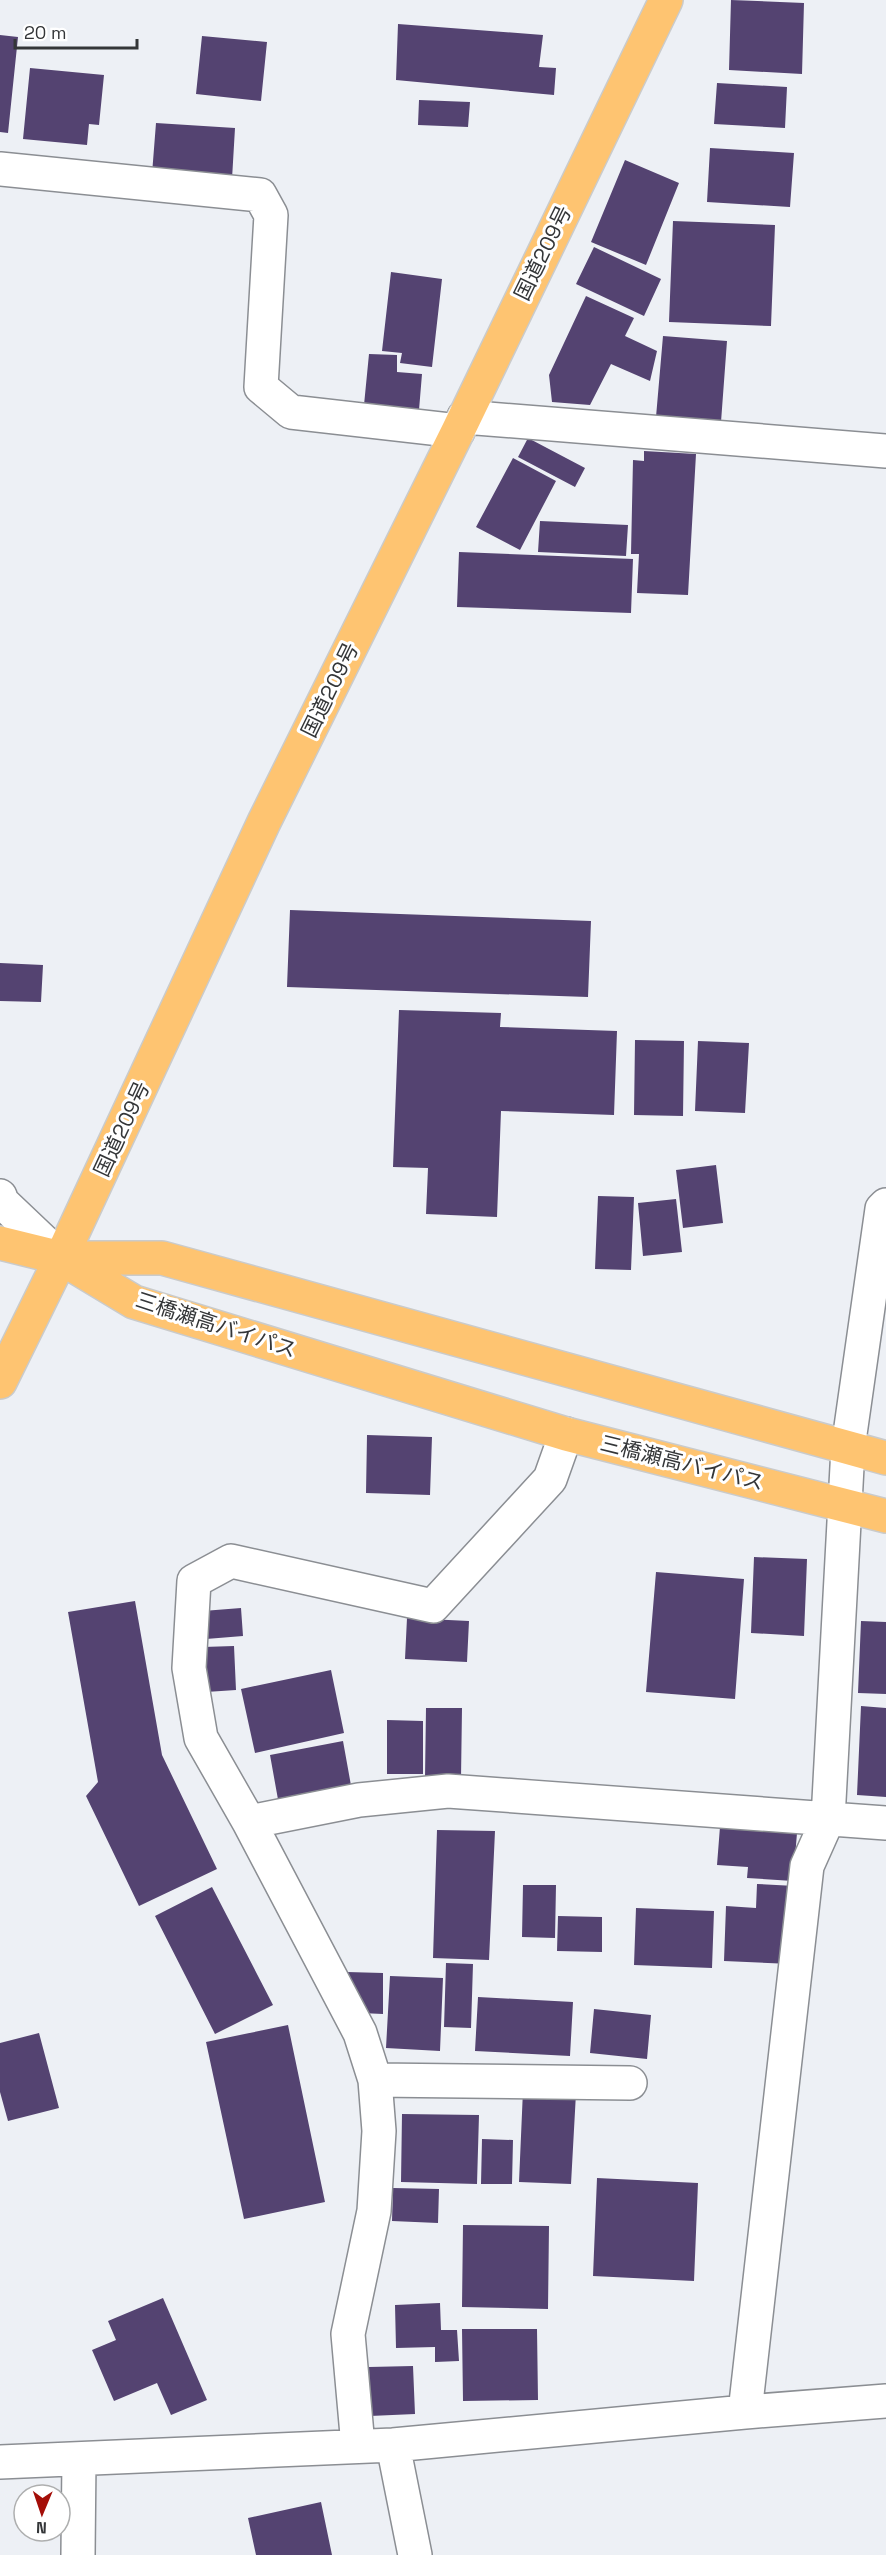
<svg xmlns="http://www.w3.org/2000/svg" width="886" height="2555" viewBox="0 0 886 2555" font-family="'Space Grotesk','Noto Sans JP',sans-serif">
<rect width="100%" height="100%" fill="#edf0f5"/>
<!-- building -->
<path fill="#544371" d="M731,0L804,3L802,74L729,70Z
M398,24L543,35L539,67L556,68L554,95L396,80Z
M0,35L18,37L8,133L0,132Z
M202,36L267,42L261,101L196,94Z
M30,68L104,75L99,125L89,124L87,145L23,139Z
M717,83L787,87L785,128L714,124Z
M419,100L470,102L468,127L418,125Z
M156,123L235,128L232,179L152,174Z
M710,148L794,153L790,207L707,202Z
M625,160L679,183L646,265L591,242Z
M673,221L775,225L771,326L669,322Z
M594,247L661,279L644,316L576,284Z
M391,272L442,279L432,367L400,363L402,353L382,351Z
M586,296L634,318L625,336L657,351L650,381L611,364L590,405L552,402L549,375Z
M663,336L727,341L721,422L656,417Z
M369,354L397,355V372L422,374L419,410L364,405Z
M528,438L585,468L575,487L518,457Z
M644,451L696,454L688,595L637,593L639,554H631L633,460L644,461Z
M513,458L556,481L520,550L476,527Z
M540,521L628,525L626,556L538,552Z
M459,552L633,559L631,613L457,607Z
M290,910L591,921L588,997L287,987Z
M0,963L43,965L41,1002L0,1001Z
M399,1010L501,1013L500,1027L617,1031L614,1115L501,1111L497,1217L426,1214L428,1168L393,1167Z
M635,1040L684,1041L683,1116L634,1115Z
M698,1041L749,1043L745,1113L695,1111Z
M716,1165L723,1223L683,1228L676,1170Z
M598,1196L634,1197L631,1270L595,1269Z
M676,1199L682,1252L643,1256L638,1203Z
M367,1435L432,1437L430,1495L366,1493Z
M754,1557L807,1559L804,1636L751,1633Z
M656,1572L744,1579L735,1699L646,1692Z
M135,1601L162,1755L217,1869L139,1906L86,1796L98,1782L68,1612Z
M241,1608L243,1636L206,1639L203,1611Z
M407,1618L469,1621L467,1662L405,1659Z
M861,1621L886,1622V1694L858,1693Z
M234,1646L236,1690L206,1692L203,1647Z
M331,1670L344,1733L255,1753L241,1689Z
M861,1706L886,1708V1797L857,1795Z
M426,1708H462L461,1778H425Z
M387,1720L423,1721V1774H387Z
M343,1741L352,1791L279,1805L270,1755Z
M721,1814L749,1816L748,1830L797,1833L793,1881L747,1878L748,1867L717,1865Z
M437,1830L495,1831L489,1960L433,1958Z
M757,1884L795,1886L791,1964L724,1961L726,1906L756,1908Z
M523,1885H556L555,1938L522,1937Z
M212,1887L273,2005L215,2034L155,1916Z
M636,1908L714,1911L712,1968L634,1965Z
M558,1916L602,1917V1952L557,1951Z
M446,1963L473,1964L471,2028L444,2027Z
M347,1972L383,1973V2014L361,2013Z
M390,1976L443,1978L440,2051L386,2048Z
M478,1997L573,2002L570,2056L475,2051Z
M594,2009L651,2015L647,2059L590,2053Z
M288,2025L325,2202L244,2219L206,2042Z
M39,2033L59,2108L8,2121L0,2092V2043Z
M523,2090L576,2093L571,2184L519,2182Z
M402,2114L479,2115L477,2184L401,2182Z
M482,2139L513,2140L512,2184H481Z
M597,2178L698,2183L694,2281L593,2276Z
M393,2188L439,2189L438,2223L392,2221Z
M463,2225L549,2226L548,2309L462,2307Z
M163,2298L207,2400L171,2415L157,2383L114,2401L92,2350L116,2340L108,2321Z
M440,2303L441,2330H457L459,2361L435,2362V2347L396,2348L395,2305Z
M462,2329H537L538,2400L463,2401Z
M413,2366L415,2414L370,2416L369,2367Z
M321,2502L332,2555H256L248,2518Z"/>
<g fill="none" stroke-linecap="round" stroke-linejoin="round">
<!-- minor casing -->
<g stroke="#8b8e93" stroke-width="36">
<path id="minor" d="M0,169L260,195L271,215L261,387L291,412L458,431
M464,417L886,451
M0,1196L2,1202L61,1258
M249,1822L359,1800L448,1791L886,1823
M375,2080L630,2083
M745,2412L807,1866L828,1819L848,1448L882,1209L886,1205
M393,2445L415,2555
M358,2446L348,2334L374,2211L379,2131L375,2080L360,2033L249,1822L201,1738L189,1668L194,1581L231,1561L433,1606L550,1479L566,1434
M0,2462L393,2445L745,2412L886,2401
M78,2555L79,2459"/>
</g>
<!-- highway casing -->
<g stroke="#cacbcb" stroke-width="36">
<path id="highway" d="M0,1243L61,1258H162L886,1458
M61,1258L134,1302L566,1434L886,1516
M0,1382L61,1258L264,822L458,431L666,0"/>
</g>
<!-- minor -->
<use href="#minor" stroke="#fff" stroke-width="33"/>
<!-- highway -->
<use href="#highway" stroke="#fec471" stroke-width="33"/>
</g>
<g text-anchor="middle" stroke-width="6" stroke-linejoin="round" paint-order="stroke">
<!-- street labels -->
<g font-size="21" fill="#343638" stroke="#fff">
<text transform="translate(543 253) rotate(-64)" y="7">国道209号</text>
<text transform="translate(330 690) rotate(-64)" y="7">国道209号</text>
<text transform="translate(122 1129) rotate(-65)" y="7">国道209号</text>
<text transform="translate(216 1325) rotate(18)" y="7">三橋瀬高バイパス</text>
<text transform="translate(682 1463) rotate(14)" y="7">三橋瀬高バイパス</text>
</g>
</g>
<!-- north arrow -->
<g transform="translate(42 2513) rotate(182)"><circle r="28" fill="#ffffff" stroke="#aeafaf" stroke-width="1.5"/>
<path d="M0-4.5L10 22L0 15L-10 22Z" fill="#a40e08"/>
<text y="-9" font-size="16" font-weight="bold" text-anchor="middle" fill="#343638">N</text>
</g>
<!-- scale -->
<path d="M15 39v9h122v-9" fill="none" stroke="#343638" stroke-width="3"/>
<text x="24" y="39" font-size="18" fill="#343638" stroke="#ffffff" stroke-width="4.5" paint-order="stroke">20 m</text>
</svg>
